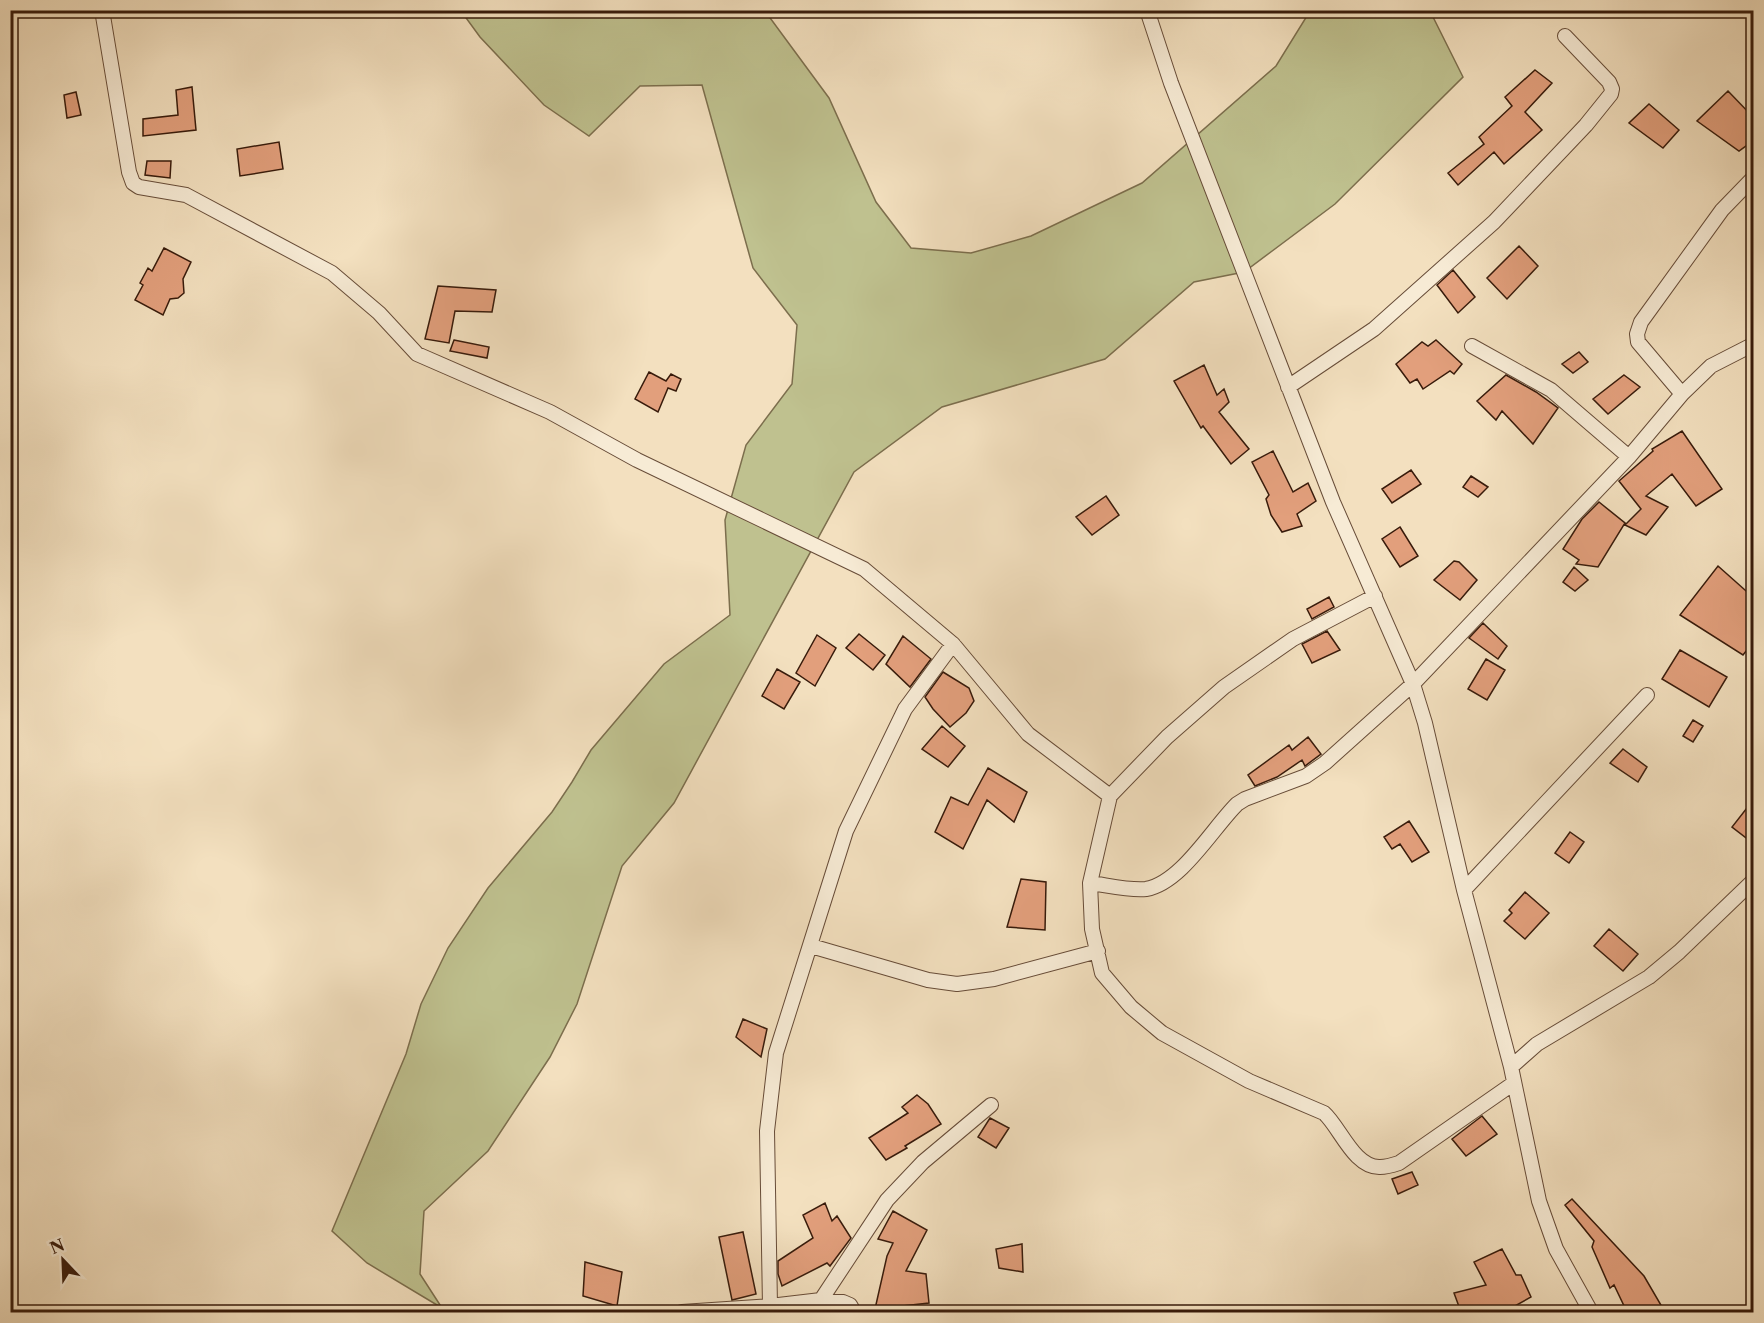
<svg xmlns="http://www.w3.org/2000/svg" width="1764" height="1323" viewBox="0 0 1764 1323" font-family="'Libre Caslon Text',serif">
<rect width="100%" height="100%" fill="#f3e0bf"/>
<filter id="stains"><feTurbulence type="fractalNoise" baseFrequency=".00333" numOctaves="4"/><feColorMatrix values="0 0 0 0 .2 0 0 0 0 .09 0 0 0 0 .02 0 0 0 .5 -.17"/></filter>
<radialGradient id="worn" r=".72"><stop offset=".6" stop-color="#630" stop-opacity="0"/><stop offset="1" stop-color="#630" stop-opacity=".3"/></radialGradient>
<!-- green -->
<path fill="#bfc18f" stroke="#7c6e4d" stroke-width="1.5" d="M461,11H765L829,98L876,202L911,248L971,253L1031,236L1142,183L1276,66L1310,11H1430L1463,77L1335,204L1244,272L1194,282L1105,359L942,407L854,472L674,803L622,866L577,1004L550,1057L488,1151L424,1211L420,1274L442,1308L367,1263L332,1231L406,1054L421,1004L448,948L488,888L552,812L572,782L591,750L664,664L730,615L725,520L746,445L792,384L797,325L753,268L702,85L640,86L589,136L544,105L480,37Z"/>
<!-- building -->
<path fill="#e29f7c" stroke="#381b0b" stroke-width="1.5" d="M1535,70L1552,83L1525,112L1542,130L1504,164L1494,152L1458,185L1448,173L1484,144L1479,137L1512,106L1505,97Z
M192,87L196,130L143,136V119L178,115L176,90Z
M1728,91L1754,118V140L1739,151L1697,121Z
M76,92L81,115L67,118L64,95Z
M1649,104L1679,130L1663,148L1629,123Z
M279,142L283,169L240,176L237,149Z
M147,161H171L170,178L145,175Z
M1519,246L1538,266L1507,299L1487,278Z
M164,248L191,262L183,279L184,293L178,298L170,299L163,315L135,300L143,285L140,283L148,268L152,271Z
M1453,270L1475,297L1458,313L1437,285Z
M438,286L496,290L492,312L455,311L449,343L425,339Z
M454,340L489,347L487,358L450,351Z
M1436,340L1462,364L1454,374L1450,371L1423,389L1417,379L1410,383L1396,364L1422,342L1428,346Z
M1579,352L1588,362L1573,373L1562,364Z
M1204,365L1217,395L1224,389L1229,402L1219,412L1249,449L1231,464L1203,426L1201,428L1174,381Z
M649,372L666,381L671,374L681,379L676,391L668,388L658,412L635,399Z
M1506,375L1536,392L1558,408L1533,444L1502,411L1496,420L1477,401Z
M1624,375L1640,387L1608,414L1593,399Z
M1682,431L1722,489L1696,506L1672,474L1646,496L1668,507L1646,535L1625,525L1641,509L1619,481L1653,451L1652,449Z
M1273,451L1293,492L1308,483L1316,501L1297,514L1302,526L1282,532L1271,515L1266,499L1269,495L1252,462Z
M1411,470L1421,484L1392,503L1382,489Z
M1471,476L1488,487L1478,497L1463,487Z
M1106,496L1119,515L1092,535L1076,517Z
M1599,502L1625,523L1598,567L1576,564L1579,560L1563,549L1582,519Z
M1400,527L1418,556L1400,567L1382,539Z
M1454,561L1459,562L1477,580L1460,600L1434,580Z
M1718,566L1754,598V641L1743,655L1680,615Z
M1574,567L1588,580L1575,591L1563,582Z
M1329,597L1334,607L1312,619L1307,609Z
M1483,623L1507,646L1498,659L1469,638Z
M1327,631L1340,650L1312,663L1302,644Z
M859,634L885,655L873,670L846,648Z
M817,635L836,648L815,686L796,673Z
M903,636L931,659L910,687L886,664Z
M1680,650L1727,677L1709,707L1662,679Z
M1486,659L1505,670L1487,700L1468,689Z
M777,669L800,682L784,709L762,696Z
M943,672L969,688L974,701L966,713L950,727L933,709L925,697Z
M1693,720L1703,726L1693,742L1683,736Z
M942,726L965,746L948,767L922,749Z
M1308,737L1321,754L1305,766L1302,760L1277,777L1255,786L1248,775L1289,745L1292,750Z
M1623,749L1647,767L1638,782L1610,763Z
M988,768L1027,792L1014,822L987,800L963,849L935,832L951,797L968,805Z
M1754,799V844L1732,827Z
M1409,821L1429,852L1412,862L1400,844L1392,849L1384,837Z
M1570,832L1584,842L1569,863L1555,853Z
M1021,879L1046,882L1045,930L1007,927Z
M1525,892L1549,913L1525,939L1504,921L1512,913L1509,910Z
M1609,929L1638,954L1623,971L1594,946Z
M743,1019L767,1029L761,1057L736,1037Z
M917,1095L928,1104L941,1124L905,1146L907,1148L886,1160L869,1138L908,1113L902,1107Z
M1482,1116L1497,1134L1466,1156L1452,1139Z
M990,1118L1009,1128L996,1148L978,1137Z
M1412,1172L1418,1185L1398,1194L1392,1179Z
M1572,1199L1644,1276L1665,1312H1627L1614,1285L1610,1288L1592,1247L1594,1241L1565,1205Z
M825,1203L832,1221L837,1216L851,1238L830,1266L827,1263L782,1286L778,1274V1261L813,1238L803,1215Z
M893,1211L927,1230L906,1271L926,1274L929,1303L875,1309L887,1256L893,1243L878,1239Z
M743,1232L756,1294L732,1300L719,1237Z
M1022,1244L1023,1272L999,1268L996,1249Z
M1502,1249L1516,1275H1521L1531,1297L1504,1312H1461L1454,1293L1486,1285L1474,1262Z
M585,1262L622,1272L617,1306L583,1296Z"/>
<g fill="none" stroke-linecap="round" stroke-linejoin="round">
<!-- minor casing -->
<g stroke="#674c38" stroke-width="16">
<path id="minor" d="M102,10L129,172L133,183L139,187L186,195L332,273L379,313L417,354L550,412L637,460L864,569L953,644L1028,734L1110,796L1090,883L1092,929L1102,973L1131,1007L1162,1033L1249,1081L1324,1113C1340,1127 1354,1168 1380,1167C1386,1167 1393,1165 1399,1163L1514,1083
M1147,10L1171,83L1333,502L1413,684L1425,723L1464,890L1511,1067L1539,1201L1556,1249L1591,1312
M1472,346L1551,390L1629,457
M1288,387L1374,329L1494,222L1586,125L1611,94L1612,89L1609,82L1565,36
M1682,394L1638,342L1637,334L1641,322L1722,210L1754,177
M1110,796L1167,737L1224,687L1293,639L1375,596
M1090,883C1106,885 1131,891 1146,889C1181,883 1212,829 1237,804L1245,799L1306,776L1325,763L1413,684L1629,457L1682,394L1711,366L1754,344
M1464,890L1647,695
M811,946L928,980L957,984L994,979L1098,951
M1511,1067L1537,1044L1649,977L1679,952L1754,880
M821,1300L887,1200L923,1162L991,1105
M770,1306L767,1131L776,1053L846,831L905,709L953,644
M682,1312L770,1306L821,1300L843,1302L850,1305L854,1312"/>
</g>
<!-- minor -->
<use href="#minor" stroke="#f7ebd5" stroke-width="14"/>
</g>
<!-- margin -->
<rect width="1764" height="1323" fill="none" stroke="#f3e0bf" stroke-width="36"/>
<rect x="12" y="12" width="1740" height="1299" fill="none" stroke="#381b0b" stroke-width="3"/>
<rect x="18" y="18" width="1728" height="1287" fill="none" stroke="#381b0b" stroke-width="1.5"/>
<!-- north arrow -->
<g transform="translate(63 1260) rotate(337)" stroke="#f7ebd5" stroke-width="4.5" paint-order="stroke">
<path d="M0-4.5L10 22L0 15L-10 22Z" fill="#381b0b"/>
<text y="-9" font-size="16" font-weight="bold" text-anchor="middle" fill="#381b0b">N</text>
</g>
<rect width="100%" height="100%" filter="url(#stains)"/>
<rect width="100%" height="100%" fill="url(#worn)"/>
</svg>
